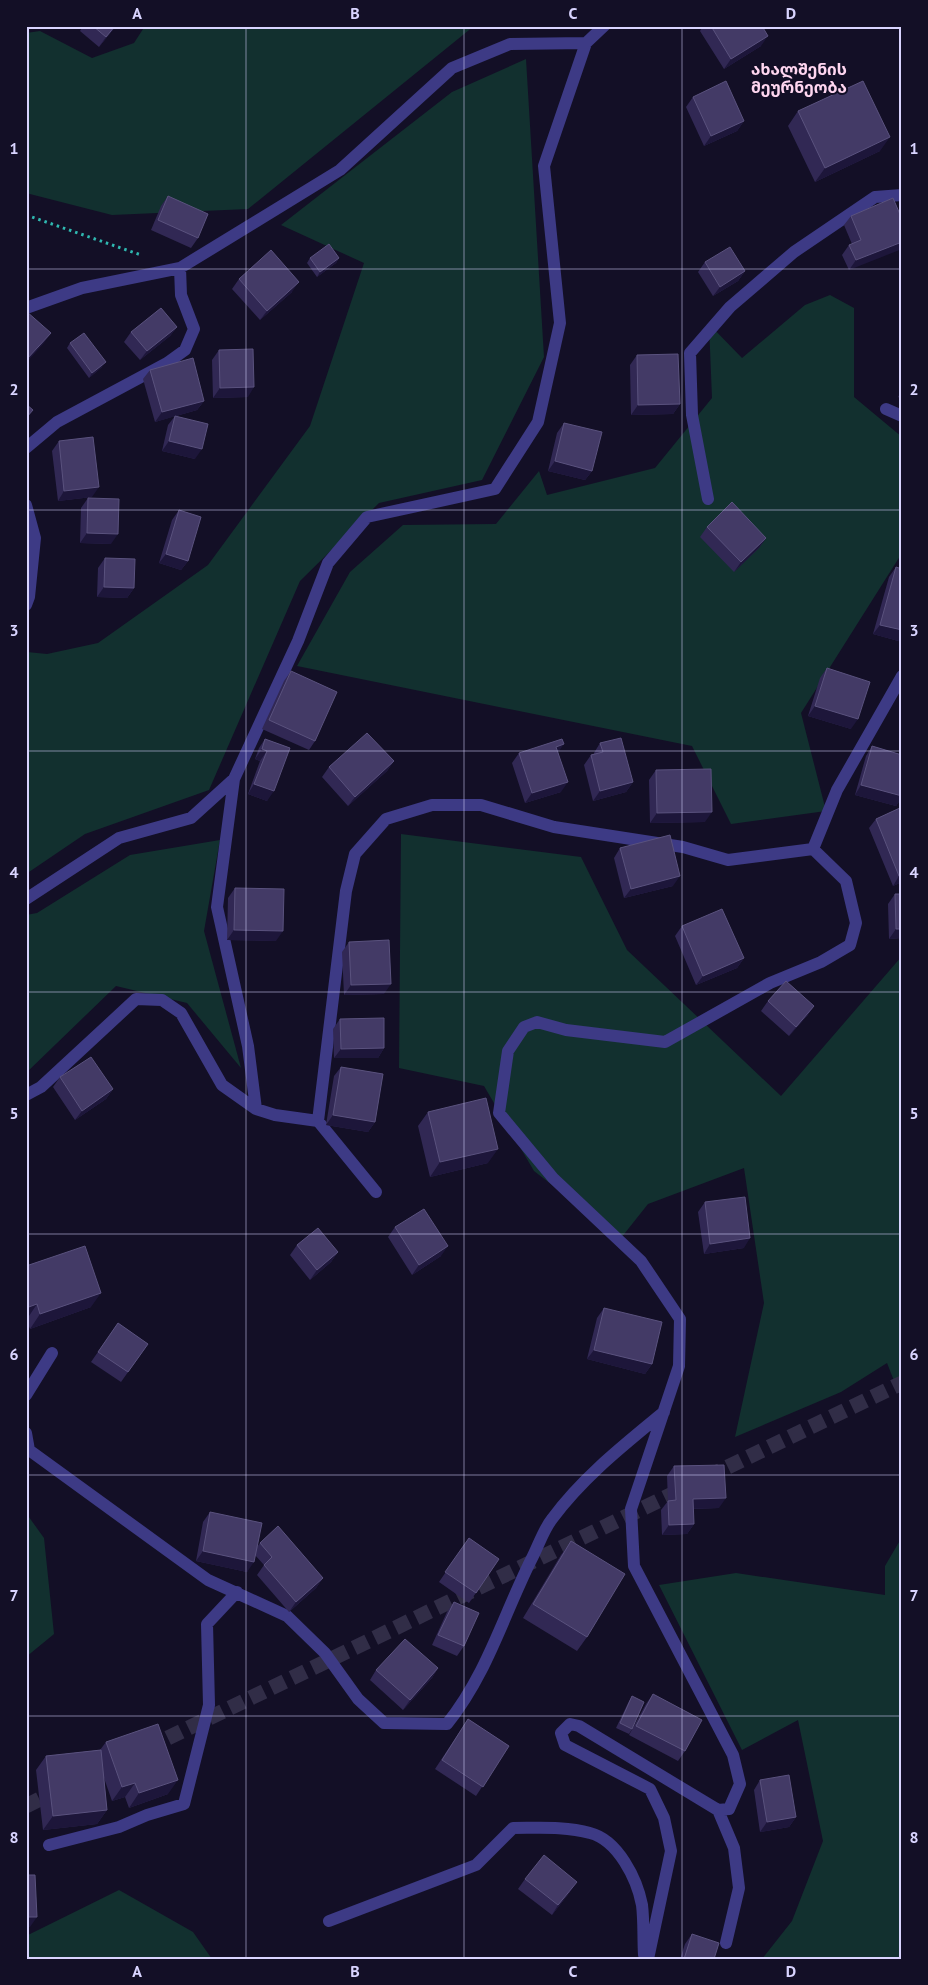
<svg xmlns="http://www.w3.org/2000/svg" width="928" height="1985" viewBox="0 0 928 1985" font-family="'PT Sans','Noto Sans Georgian',sans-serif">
<rect width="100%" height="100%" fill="#130f26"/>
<!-- green -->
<path fill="#12302f" d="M145,26H474L248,209L112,215L26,193V33L40,31L92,58L134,43Z
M526,59L544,357L482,480L379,503L300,581L209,790L85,834L26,874L27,652L47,654L98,643L208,565L310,426L364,263L281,225L452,92Z
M830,295L854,308V397L902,437V553L801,713L826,811L731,824L692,746L297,666L350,572L403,525L496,524L539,471L547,495L655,468L712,398L709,324L742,358L805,305Z
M401,834L581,857L627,950L781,1096L902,956V1401L887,1363L841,1392L735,1437L764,1303L744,1168L648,1204L621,1238L534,1171L484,1086L399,1068Z
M220,840L204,931L241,1068L187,1003L116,986L26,1073V915L37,913L130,855Z
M26,1513L44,1538L54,1634L26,1657Z
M902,1537V1959H762L792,1921L823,1841L798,1720L742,1750L659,1585L736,1573L885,1595V1566Z
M119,1890L193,1932L212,1959H26V1936Z"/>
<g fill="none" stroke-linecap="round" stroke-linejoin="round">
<!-- highway-tunnel -->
<path stroke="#312d47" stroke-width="15" stroke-dasharray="15 8" stroke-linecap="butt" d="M707,1477L902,1383
M147,1748L687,1487
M26,1806L56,1791"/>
<!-- path -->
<path stroke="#2fb8b0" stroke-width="3" stroke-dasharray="2.5 4" stroke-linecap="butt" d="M26,215L141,255"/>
<!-- minor -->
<path stroke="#3d3a85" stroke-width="12" d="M604,26L586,43L544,166L560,323L538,422L495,489L367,517L328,563L298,641L234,779L217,907L248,1046L256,1109L275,1115L318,1121L346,891L355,854L386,819L432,805H481L554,827L683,847L728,860L813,849L846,881L856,923L850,945L821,962L770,983L665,1042L566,1030L537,1022L524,1027L508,1051L499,1113L553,1178L641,1261L680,1319L679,1366L631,1509L634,1566L733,1755L740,1784L729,1809L718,1810L579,1726L570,1724L561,1733L565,1745L650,1789L664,1818L671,1851L648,1959
M26,308L82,288L180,268L340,170L452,68L510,44L586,43
M886,409L902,416
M26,448L57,422L167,363L185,350L194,329L181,295L180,268
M708,499L692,415L690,353L730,307L794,252L875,197L902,195
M26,505L35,538L29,597L26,605
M813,849L837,790L902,676
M26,899L119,838L191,818L234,779
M26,1095L41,1087L136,999L162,1000L181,1013L222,1085L256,1109
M318,1121L376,1192
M26,1395L52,1353
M26,1433L29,1450L208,1580L287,1616L325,1653L358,1699L384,1723L447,1724C488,1673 504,1613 533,1556C539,1544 544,1529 552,1519C583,1477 624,1445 664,1412
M718,1810L734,1848L739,1888L726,1943
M49,1845L119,1827L147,1815L184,1804L209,1705L207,1624L237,1592
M329,1921L476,1865L513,1828C538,1828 566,1826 590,1833C618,1840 637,1879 642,1905C644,1921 643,1939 644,1955"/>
</g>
<!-- wall -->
<path fill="#312854" d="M83,26H116L99,47L80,31Z
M703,26H762L761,46L724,69L700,31Z
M693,97L744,121L737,131L704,146L686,107Z
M798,111L880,151L815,182L788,126Z
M168,196L198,238L191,248L151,230L161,206Z
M851,216L902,219L849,270L842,255L849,245L852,244L844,225Z
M310,258H339L336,263L317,277L307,263Z
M705,262L745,271L738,281L713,296L698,272Z
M239,279L292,292L260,320L232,289Z
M177,327L170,336L140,360L124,342L131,332Z
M70,343L102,367L89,378L67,348Z
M219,350L248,397L213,398L212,360Z
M637,355L680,404L673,414L631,415L630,365Z
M150,370L204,401L197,410L176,416L195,459L162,451L168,425L175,416L155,422L143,379Z
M902,390V399L898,397Z
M564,423L592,471L585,480L548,471L557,433Z
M59,441L92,497L58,501L52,451Z
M88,498L111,544L80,543L81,508Z
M179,510L188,561L181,570L159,563L172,520Z
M707,527L766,538L759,548L734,572L700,537Z
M105,558L134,588L127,598L97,597L98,568Z
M896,567L902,642L873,634L889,577Z
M827,668L851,729L808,716L820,678Z
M291,671L315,741L309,750L262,729L284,681Z
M265,739L290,748L267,801L248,794L260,761L255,759L259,748Z
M600,743L633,782L626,792L593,801L584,765L591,755L594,754V753Z
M872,746L902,755V797L896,806L855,795L866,756Z
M558,752L561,792L525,803L512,763L519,753Z
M394,761L387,771L348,806L322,777L329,767Z
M656,770L705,822L650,823L649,780Z
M902,807V882L893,886L869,828L876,819Z
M620,848L673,886L624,898L614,858Z
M235,888L276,941L227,940L228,898Z
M895,894L902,938L889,939L888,904Z
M682,926L744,958L737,968L696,985L675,936Z
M349,942L384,994L344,995L342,952Z
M768,1001L814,1006L807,1016L789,1036L761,1011Z
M340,1019L384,1048L378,1058H334L333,1029Z
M341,1067L375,1122L368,1132L326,1125L334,1076Z
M60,1077L113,1089L106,1099L75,1120L53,1087Z
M428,1112L488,1163L430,1177L418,1126Z
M705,1202L744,1248L704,1254L698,1212Z
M395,1227L441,1256L412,1275L388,1237Z
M297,1245L338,1252L331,1262L310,1280L290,1255Z
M26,1266L91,1307L30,1329L26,1319Z
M604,1308L652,1364L645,1374L587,1359L597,1318Z
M118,1323L148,1344L121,1382L91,1362Z
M674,1466L719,1508L693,1509L694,1524L687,1534L662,1535L661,1510L668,1501L667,1476Z
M210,1512L257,1547L260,1543L323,1578L316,1588L289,1612L257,1575L264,1565L255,1555L247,1572L196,1561L203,1522Z
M469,1538L499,1559L469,1603L439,1582Z
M571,1541L587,1637L577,1651L523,1618L561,1555Z
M454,1602L464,1646L457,1656L432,1645L447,1612Z
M438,1668L432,1678L403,1710L370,1680L376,1670Z
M653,1694L685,1751L678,1761L629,1735L646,1704Z
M632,1696V1729L629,1734L616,1728L629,1701Z
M468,1719L509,1746L476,1796L435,1769Z
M106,1742L168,1794L129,1808L125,1797L112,1801L104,1778L107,1810L97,1824L43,1830L36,1770L46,1756L100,1750Z
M760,1780L796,1817L789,1827L760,1832L754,1790Z
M525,1879L570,1892L552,1915L518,1889Z
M692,1934L714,1959H680L685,1944Z"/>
<!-- shaded-wall -->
<path fill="#1d163a" d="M115,26H116L99,47L106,37Z
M768,36L761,46L724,69L731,59Z
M744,121L737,131L704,146L711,136Z
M890,137L880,151L815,182L825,168Z
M902,242V249L849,270L856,260Z
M339,258L336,263L317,277L320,272Z
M745,271L738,281L713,296L720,287Z
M299,282L292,292L260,320L267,311Z
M177,327L170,336L140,360L147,351Z
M51,333L44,343L26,363V360Z
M106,362L102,367L89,378L92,373Z
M254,387L248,397L213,398L220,388Z
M204,401L197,410L155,422L162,412Z
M680,404L673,414L631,415L638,405Z
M169,441L202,449L195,459L162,451Z
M555,461L592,471L585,480L548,471Z
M99,487L92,497L58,501L64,491Z
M87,533L118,534L111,544L80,543Z
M766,538L759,548L734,572L741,562Z
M166,554L188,561L181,570L159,563Z
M104,587L134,588L127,598L97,597Z
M880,625L902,630V642L873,634Z
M815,706L858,719L851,729L808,716Z
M564,744L557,754L556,747Z
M262,749L267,751L260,761L255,759Z
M394,761L387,771L348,806L355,797Z
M568,782L561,792L525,803L532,793Z
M633,782L626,792L593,801L600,791Z
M254,784L274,791L267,801L248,794Z
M861,785L902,796V797L896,806L855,795Z
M712,812L705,822L650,823L657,813Z
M902,875V882L893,886L899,876Z
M680,876L673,886L624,898L631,889Z
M896,929H902V938L889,939Z
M234,930L283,931L276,941L227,940Z
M744,958L737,968L696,985L703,976Z
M391,984L384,994L344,995L351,985Z
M814,1006L807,1016L789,1036L796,1027Z
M384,1048L378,1058H334L341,1049Z
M113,1089L106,1099L75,1120L82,1111Z
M333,1115L375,1122L368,1132L326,1125Z
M498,1149L488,1163L430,1177L440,1162Z
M750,1238L744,1248L704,1254L710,1244Z
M448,1246L441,1256L412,1275L419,1265Z
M338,1252L331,1262L310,1280L317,1270Z
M101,1293L91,1307L30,1329L40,1314Z
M37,1304L27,1319H26V1308Z
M594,1350L652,1364L645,1374L587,1359Z
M726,1498L719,1508L686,1509L693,1499Z
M694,1524L687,1534L662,1535L669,1525Z
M203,1551L254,1562L247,1572L196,1561Z
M323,1578L316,1588L289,1612L296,1602Z
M438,1668L432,1678L403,1710L410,1700Z
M178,1780L168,1794L129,1808L139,1793Z
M135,1783L125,1797L112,1801L122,1787Z
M107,1810L97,1824L43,1830L53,1816Z
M796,1817L789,1827L760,1832L767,1822Z
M577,1882L570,1892L552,1915L558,1905Z
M26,1917H37L30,1927H26Z"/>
<!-- building -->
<path fill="#433a66" stroke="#5a527e" d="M93,26H115L106,37Z
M711,26H762L768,36L731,59Z
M726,81L744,121L711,136L693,97Z
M863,81L890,137L825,168L798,111Z
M168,196L208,214L198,238L158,220Z
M893,198L902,219V242L856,260L849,245L861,240L851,216Z
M329,244L339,258L320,272L310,258Z
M730,247L745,271L720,287L705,262Z
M271,250L299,282L267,311L239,279Z
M161,308L177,327L147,351L131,332Z
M26,311L51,333L26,360Z
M84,333L106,362L92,373L70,343Z
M253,349L254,387L220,388L219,350Z
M678,354L680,404L638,405L637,355Z
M193,358L204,401L162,412L150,370Z
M26,404L33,410L26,418Z
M175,416L208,424L202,449L169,441Z
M564,423L602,432L592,471L555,461Z
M93,437L99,487L64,491L59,441Z
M88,498L119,499L118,534L87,533Z
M732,502L766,538L741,562L707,527Z
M179,510L201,517L188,561L166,554Z
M105,558L135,559L134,588L104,587Z
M896,567L902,569V630L880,625Z
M827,668L870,682L858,719L815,706Z
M291,671L337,692L315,741L269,720Z
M367,733L394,761L355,797L329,767Z
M621,738L633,782L600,791L591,755L603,752L600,743Z
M265,739L290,748L274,791L254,784L267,751L262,749Z
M562,739L564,744L556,747L568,782L532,793L519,753Z
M872,746L902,755V796L861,785Z
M711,769L712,812L657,813L656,770Z
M902,807V875L899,876L876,819Z
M670,835L680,876L631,889L620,848Z
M235,888L284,889L283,931L234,930Z
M895,894H902V929H896Z
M722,909L744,958L703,976L682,926Z
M389,940L391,984L351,985L349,942Z
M786,981L814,1006L796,1027L768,1001Z
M384,1018V1048L341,1049L340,1019Z
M91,1057L113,1089L82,1111L60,1077Z
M341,1067L383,1074L375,1122L333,1115Z
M486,1098L498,1149L440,1162L428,1112Z
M745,1197L750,1238L710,1244L705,1202Z
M424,1209L448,1246L419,1265L395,1227Z
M318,1228L338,1252L317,1270L297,1245Z
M85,1246L101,1293L40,1314L37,1304L26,1308V1266Z
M604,1308L662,1322L652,1364L594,1350Z
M118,1323L148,1344L128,1372L98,1352Z
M724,1465L726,1498L693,1499L694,1524L669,1525L668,1501L676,1500L674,1466Z
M210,1512L262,1523L254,1562L203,1551Z
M278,1526L323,1578L296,1602L264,1565L272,1557L260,1543Z
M469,1538L499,1559L476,1593L445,1572Z
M571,1541L625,1574L587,1637L533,1604Z
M454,1602L479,1613L464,1646L438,1635Z
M405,1639L438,1668L410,1700L376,1670Z
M653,1694L702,1720L685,1751L636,1726Z
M632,1696L644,1702L632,1729L620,1723Z
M468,1719L509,1746L483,1787L442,1760Z
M158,1724L178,1780L139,1793L135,1783L122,1787L106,1742Z
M101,1750L107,1810L53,1816L46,1756Z
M789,1775L796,1817L767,1822L760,1780Z
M544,1855L577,1882L558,1905L525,1879Z
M26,1875H35L37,1917H26Z
M692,1934L719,1943L714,1959H684Z"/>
<!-- grid -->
<path fill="none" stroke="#d9d4ff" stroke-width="1" stroke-opacity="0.55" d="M246,26V1959M464,26V1959M682,26V1959M26,269H902M26,510H902M26,751H902M26,992H902M26,1234H902M26,1475H902M26,1716H902"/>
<g text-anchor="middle" stroke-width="4" stroke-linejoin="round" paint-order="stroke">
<!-- quarter labels -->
<g font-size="16" font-weight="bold" fill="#ffd6f0" stroke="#130f26">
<text x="799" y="75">ახალშენის<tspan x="799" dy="18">მეურნეობა</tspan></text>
</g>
</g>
<!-- border -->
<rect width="928" height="1985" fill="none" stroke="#130f26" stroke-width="55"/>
<rect x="28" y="28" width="872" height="1930" fill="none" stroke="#d9d4ff" stroke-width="2"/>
<g font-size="16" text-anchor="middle" font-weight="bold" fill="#d9d4ff">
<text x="137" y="19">A</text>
<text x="355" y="19">B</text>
<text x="573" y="19">C</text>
<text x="791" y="19">D</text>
<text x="14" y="154">1</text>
<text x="914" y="154">1</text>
<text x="14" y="395">2</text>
<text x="914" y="395">2</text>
<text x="14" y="636">3</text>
<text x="914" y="636">3</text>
<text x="14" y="878">4</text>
<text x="914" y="878">4</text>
<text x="14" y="1119">5</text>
<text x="914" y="1119">5</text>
<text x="14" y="1360">6</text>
<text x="914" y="1360">6</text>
<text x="14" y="1601">7</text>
<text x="914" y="1601">7</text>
<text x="14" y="1843">8</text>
<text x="914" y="1843">8</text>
<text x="137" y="1977">A</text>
<text x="355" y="1977">B</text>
<text x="573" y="1977">C</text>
<text x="791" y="1977">D</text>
</g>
</svg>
